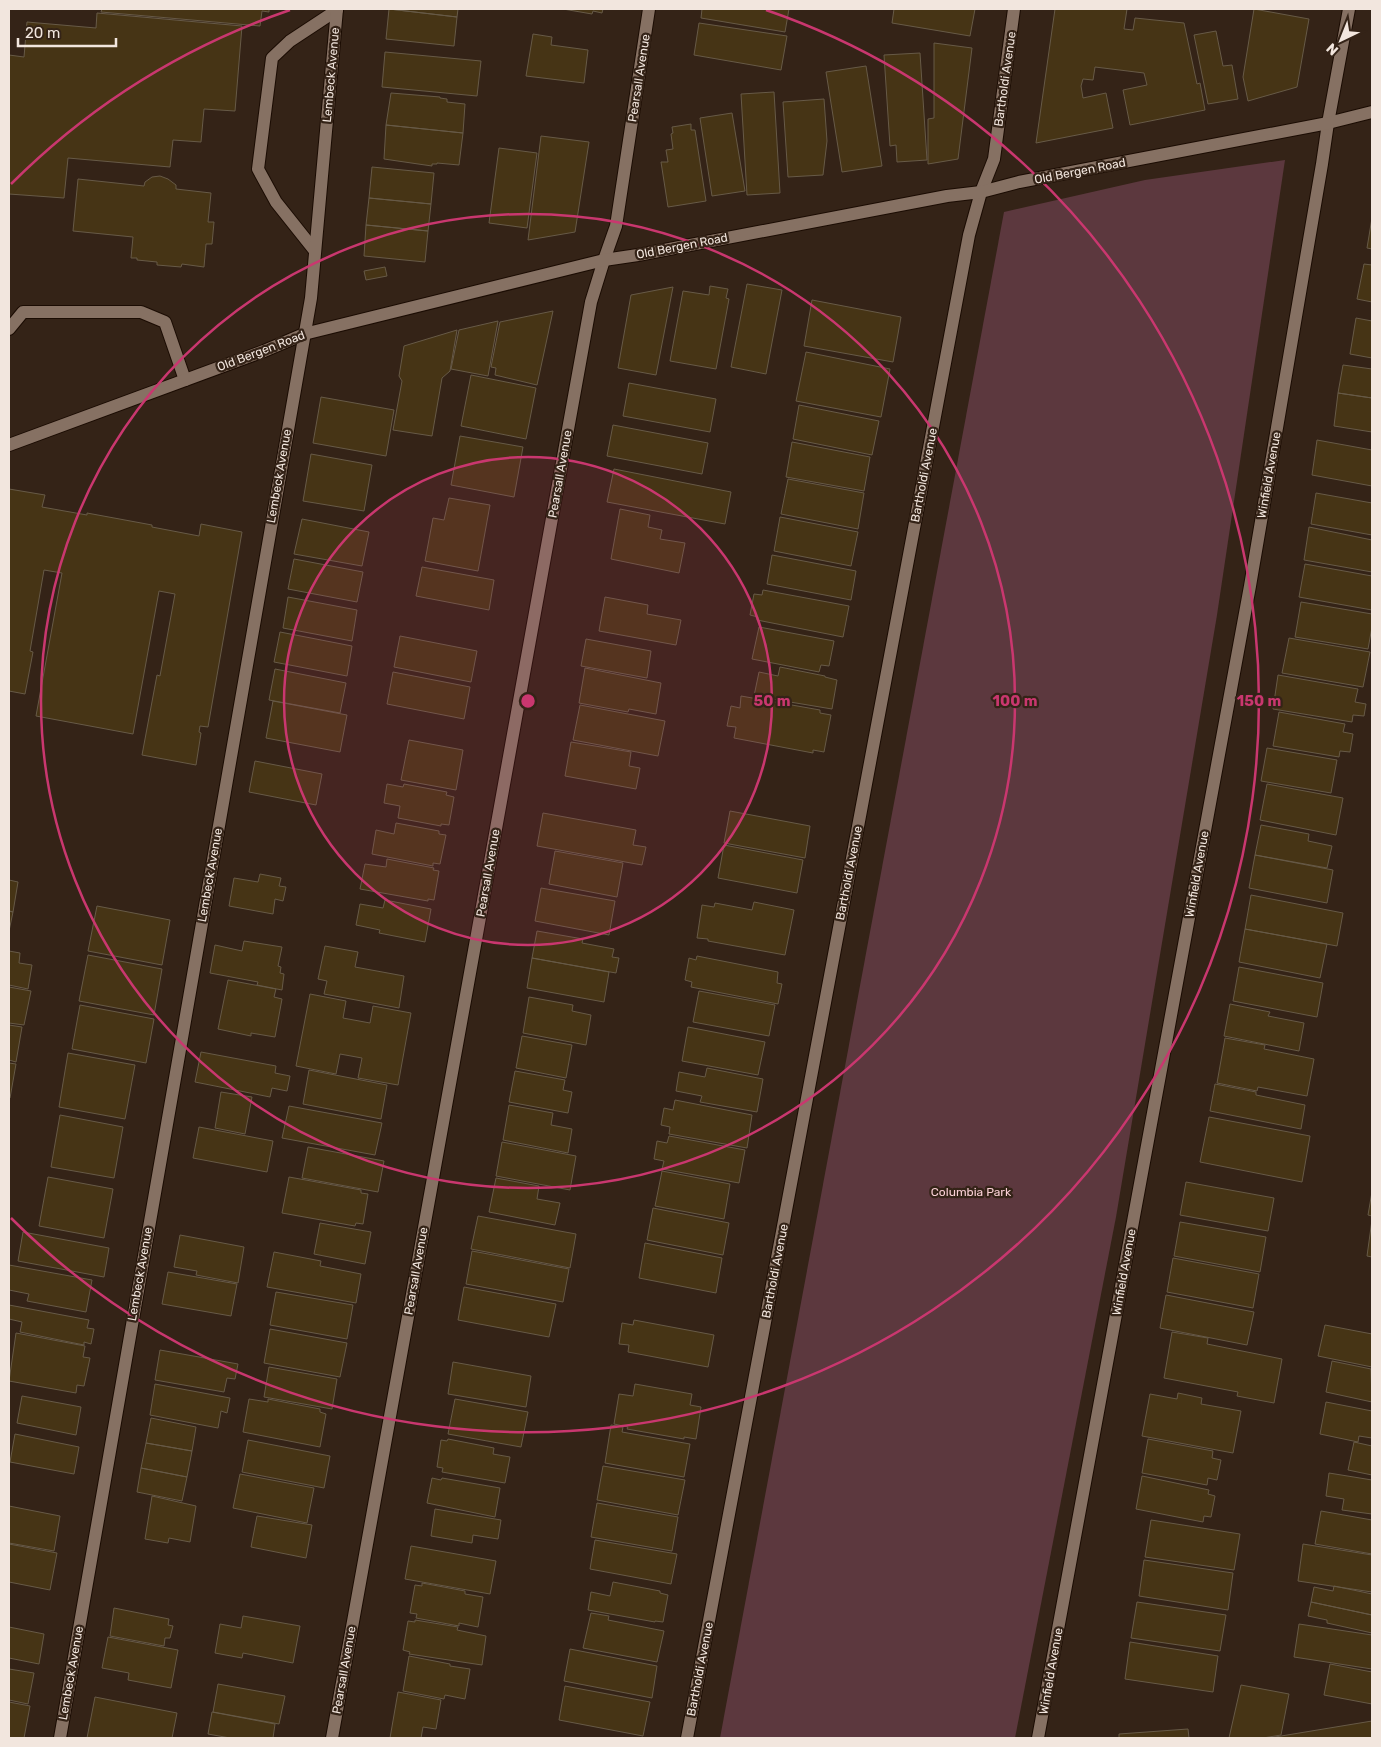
<svg xmlns="http://www.w3.org/2000/svg" width="1381" height="1747" viewBox="0 0 1381 1747" font-family="Rubik,sans-serif">
<rect width="100%" height="100%" fill="#342317"/>
<!-- green -->
<path fill="#5c383e" d="M1285,160L1217,615L1116,1217L1015,1738H720L1004,212L1145,180Z"/>
<!-- building -->
<path fill="#463415" stroke="#675a47" d="M102,9H269V12L262,11L260,26L101,12Z
M389,9L457,17L454,46L386,39Z
M389,9H458L457,17Z
M563,9H603L602,13L593,11L592,14Z
M702,9H789L785,32L701,18Z
M894,9H975L970,36L892,23Z
M1055,9H1127L1124,29L1133,30L1135,18L1184,23L1197,84L1200,83L1205,110L1130,125L1123,90L1147,85L1144,73L1095,67L1093,80L1083,79L1081,86L1083,98L1106,93L1113,128L1036,143Z
M1254,9L1309,19L1297,87L1248,101L1243,77Z
M97,13L242,26L235,111L204,109L201,142L173,140L170,167L68,158L64,198L9,194V55L24,57L27,22L96,28Z
M699,23L787,36L781,70L694,55Z
M1216,31L1223,66L1232,65L1238,99L1208,104L1194,35Z
M533,34L552,37L551,45L588,50L584,83L526,76Z
M934,43L972,48L958,159L928,164V119L934,118Z
M385,52L481,61L477,96L382,87Z
M920,53L927,160L897,162L896,145L890,146L884,55Z
M866,66L882,166L842,172L826,72Z
M774,92L780,193L747,195L741,94Z
M391,93L440,97V98L447,99V102L465,104L463,133L386,125Z
M824,99L827,141L823,175L788,177L783,102Z
M732,113L745,191L712,196L700,118Z
M691,124V130H695L706,201L668,207L661,162H668L666,150L673,149L671,134L673,133L672,127Z
M386,125L463,133L459,165L437,163V164H432V166L384,159Z
M541,136L589,142L575,232L528,240Z
M499,148L537,153L527,228L489,223Z
M372,167L434,173L431,204L369,198Z
M160,176L168,179L176,185V189L211,193L208,222H214L212,244H206L204,267L182,264L181,267L157,265V262L137,260V258H131L133,237L73,231L78,179L144,186L145,182L152,177Z
M369,198L431,204L428,231L366,225Z
M1372,218V249L1367,248Z
M366,225L428,231L425,262L364,256Z
M1364,264L1372,265V302L1357,299Z
M385,267L387,276L366,280L364,271Z
M747,284L782,290L766,374L731,367Z
M710,286L728,289L726,298L729,299L716,369L670,361L683,291L709,295Z
M673,287L656,375L618,368L631,295Z
M812,300L901,317L893,362L804,346Z
M553,311L537,385L495,375L496,368L491,367L500,322Z
M1356,318L1372,321V358L1350,354Z
M498,321L488,376L451,369L459,330Z
M457,330L450,371L442,378L432,436L393,430L402,381L399,376L404,346Z
M806,352L890,369L881,417L796,401Z
M1343,365L1372,369V398L1338,393Z
M471,375L536,388L526,439L461,426Z
M629,383L716,399L710,432L623,416Z
M1338,393L1372,398V432L1334,426Z
M321,397L394,410L386,456L313,443Z
M799,405L879,421L872,455L793,439Z
M613,425L708,443L702,474L607,456Z
M460,436L523,447L514,497L451,485Z
M1317,440L1372,450V486L1312,475Z
M792,442L870,457L864,491L786,477Z
M311,454L372,465L364,511L303,501Z
M614,469L731,492L725,524L607,502Z
M788,479L864,493L858,529L781,514Z
M9,489L45,495L42,507L87,515V513L152,525V527L199,536L201,524L242,532L208,727L200,726L199,732L201,733L196,765L142,755L157,675L160,676L175,594L159,591L133,734L36,716L62,573L44,570L30,651L33,652L25,694L9,691Z
M1316,493L1372,503V535L1311,524Z
M449,498L490,505L478,571L425,561L433,518L444,520Z
M620,509L650,515L648,527L662,530L660,539L685,543L679,573L611,559Z
M780,517L858,532L851,566L774,551Z
M302,519L369,532L362,566L294,554Z
M1309,527L1372,540V572L1304,560Z
M772,555L856,571L851,600L767,584Z
M294,559L363,572L357,602L288,589Z
M1305,564L1372,576V610L1299,597Z
M422,567L494,580L489,610L416,596Z
M763,590L849,606L843,637L757,620L758,617L750,615L754,594L762,595Z
M288,597L357,610L352,641L283,628Z
M605,597L648,605L647,614L681,620L676,645L599,631Z
M1301,602L1372,614V627L1368,649L1295,637Z
M759,627L834,641L829,666L821,665L819,672L752,659Z
M280,632L352,646L347,676L274,662Z
M400,636L477,651L471,682L394,667Z
M1289,638L1370,652L1363,687L1282,673Z
M586,639L651,651L647,678L581,666Z
M780,667L825,676V677L837,680L832,709L754,696L759,672L778,676Z
M585,668L661,683L656,714L629,709L628,712L579,703Z
M275,669L346,683L340,713L269,700Z
M393,672L470,687L464,719L387,704Z
M1278,675L1358,689L1355,702L1366,704L1364,716L1353,715L1352,722L1273,709Z
M741,696L820,710V713L831,715L824,752L813,750V753L734,738L736,727L727,726L731,706L740,708Z
M273,701L347,715L340,752L266,738Z
M580,705L665,721L658,756L573,740Z
M1279,712L1345,724L1343,732L1353,734L1350,752L1340,751L1339,757L1273,746Z
M409,740L463,750L456,790L401,780Z
M571,742L631,752L629,766L640,768L636,789L565,776Z
M1267,748L1337,760L1331,793L1261,781Z
M255,761L322,774L316,805L249,792Z
M387,784L403,787L404,784L447,792L446,795L454,797L449,825L441,824V826L398,818L400,806L384,803Z
M1267,784L1343,798L1336,835L1260,820Z
M730,811L810,826L805,858L724,843Z
M543,813L636,830L633,845L646,847L642,865L537,846Z
M396,823L439,831V834L446,835L440,864L433,863V866L372,854L376,830L394,834Z
M1261,825L1309,834L1308,841L1332,846L1327,868L1255,855Z
M724,845L803,860L797,893L718,878Z
M555,851L623,863L617,897L549,884Z
M1255,855L1333,870L1327,903L1249,888Z
M387,859L434,868L433,870L439,871L434,900L428,899V901L360,889L365,864L386,867Z
M260,874L281,878L279,886L286,887L283,901L275,899L273,914L229,906L234,878L258,882Z
M9,880L18,882L13,912L9,911Z
M541,888L615,901L609,935L535,921Z
M1251,895L1343,913L1337,946L1245,929Z
M385,900L431,909L425,942L379,933L380,930L356,925L360,904L383,908Z
M754,902L794,910L785,955L708,941V939L697,938L702,905L714,907L715,903L752,910Z
M97,906L170,920L162,965L88,951Z
M9,911L13,912L9,931Z
M1245,929L1327,944L1320,978L1239,962Z
M537,931L583,939L582,943L614,949L612,957L619,958L616,973L532,958Z
M244,941L282,947L278,966L281,967L280,973L284,974L282,990L257,985L258,982L210,973L215,945L242,951Z
M325,946L358,952L355,967L404,976L399,1008L324,994L327,981L318,979Z
M9,951L20,953L19,963L32,965L28,989L9,985Z
M88,955L162,969L154,1015L79,1001Z
M697,956L778,972L777,983L782,984L778,1004L691,987L692,982L685,980L689,958L696,960Z
M532,958L609,972L604,1002L527,988Z
M1239,967L1323,983L1317,1017L1233,1001Z
M228,980L276,989L274,997L282,999L275,1037L251,1033V1036L218,1029Z
M9,987L31,991L24,1025L9,1023Z
M699,991L775,1005L769,1036L693,1022Z
M310,994L346,1001L343,1018L370,1023L373,1006L411,1013L398,1085L358,1078L362,1058L340,1054L336,1074L296,1066Z
M529,997L573,1005L572,1011L591,1015L586,1045L523,1033Z
M1230,1004L1270,1012L1268,1016L1304,1023L1299,1051L1224,1036Z
M80,1005L154,1019L146,1063L72,1049Z
M9,1025L22,1027L16,1062L9,1060Z
M688,1027L765,1042L758,1075L682,1061Z
M522,1036L572,1045L566,1078L516,1068Z
M1225,1038L1265,1045L1264,1049L1314,1059L1307,1096L1258,1087L1257,1091L1217,1083Z
M201,1052L276,1066L275,1073L290,1076L287,1091L272,1088L270,1097L195,1082Z
M68,1053L135,1065L125,1119L59,1107Z
M9,1063L16,1064L10,1098H9Z
M707,1068L763,1079L757,1112L700,1102L702,1096L676,1091L679,1072L705,1077Z
M309,1070L387,1085L381,1119L303,1104Z
M515,1071L565,1080L563,1090L572,1092L568,1113L509,1102Z
M1215,1084L1256,1092V1095L1305,1105L1301,1129L1210,1111Z
M221,1092L252,1097L245,1134L215,1128Z
M675,1100L752,1115L747,1148L669,1134L670,1127L661,1125L664,1108L673,1110Z
M509,1105L553,1113L551,1125L572,1129L568,1153L503,1140Z
M289,1106L382,1123L375,1155L282,1138Z
M60,1115L123,1127L114,1178L51,1167Z
M1209,1117L1310,1136L1302,1182L1200,1162Z
M199,1127L273,1141L267,1172L193,1158Z
M669,1136L745,1150L739,1183L662,1169L664,1161L654,1159L657,1141L667,1143Z
M502,1142L576,1156L570,1190L496,1176Z
M308,1147L384,1161L378,1192L302,1178Z
M662,1171L730,1184L724,1219L655,1206Z
M48,1177L113,1189L104,1238L39,1226Z
M289,1177L361,1190V1193L368,1194L363,1224L356,1223L355,1226L282,1213Z
M496,1178L539,1186L537,1199L560,1203L555,1225L489,1212Z
M1186,1182L1274,1198L1268,1231L1180,1215Z
M1372,1192V1216L1368,1215Z
M653,1208L729,1223L723,1255L647,1240Z
M478,1216L576,1234L570,1268L471,1249Z
M1372,1220V1257L1367,1256Z
M1180,1222L1266,1237L1260,1272L1174,1256Z
M320,1223L371,1232L365,1264L314,1254Z
M23,1232L109,1248L104,1277L18,1261Z
M180,1235L244,1247L238,1283L196,1275L197,1271L174,1267Z
M645,1243L722,1258L716,1293L639,1278Z
M472,1251L569,1269L563,1302L466,1284Z
M274,1252L321,1261L320,1266L361,1274L356,1303L267,1287Z
M1173,1258L1259,1274L1253,1308L1167,1292Z
M9,1265L92,1280L86,1312L27,1301L29,1294L9,1290Z
M168,1272L237,1284L231,1316L162,1304Z
M464,1287L556,1304L549,1337L458,1320Z
M276,1292L353,1305L347,1339L270,1325Z
M1166,1295L1254,1312L1247,1345L1160,1328Z
M9,1305L89,1320L87,1328L94,1329L91,1344L84,1342V1345L20,1332L22,1322L9,1319Z
M634,1320L714,1335L708,1367L628,1352L629,1345L619,1344L622,1323L633,1325Z
M1325,1325L1372,1334V1367L1318,1356Z
M270,1329L347,1343L340,1377L264,1363Z
M1172,1332L1208,1338L1207,1344L1282,1359L1274,1403L1237,1396L1238,1392L1164,1378Z
M16,1333L85,1346L83,1357L90,1358L84,1386L77,1385L76,1393L9,1381Z
M160,1350L238,1364L235,1379L227,1378L224,1392L155,1380Z
M1332,1361L1371,1369L1372,1402L1326,1392Z
M453,1362L531,1376L526,1407L448,1394Z
M269,1367L337,1379L332,1409L264,1397Z
M155,1384L230,1398L227,1413L221,1411L218,1428L150,1415Z
M635,1384L692,1394L690,1405L701,1407L696,1439L684,1437V1439L627,1429L628,1427L614,1424L619,1394L633,1396Z
M1178,1393L1202,1398L1201,1404L1241,1411L1233,1453L1142,1436L1150,1394L1177,1399Z
M22,1396L81,1407L76,1435L17,1423Z
M249,1399L268,1402V1399L320,1409V1412L326,1414L320,1447L243,1432Z
M455,1399L528,1412L521,1447L448,1434Z
M1326,1402L1372,1411V1438L1359,1436L1358,1442L1320,1434Z
M151,1418L196,1427L192,1451L146,1443Z
M611,1425L623,1427L622,1432L690,1444L684,1477L605,1463Z
M15,1434L79,1447L74,1474L10,1462Z
M448,1439L494,1448L493,1454L510,1457L505,1483L442,1472L443,1468L437,1467L441,1440L447,1441Z
M1148,1439L1213,1451L1212,1458L1221,1460L1217,1480L1208,1478L1207,1485L1142,1473Z
M248,1440L330,1456L324,1488L242,1472Z
M1354,1442L1372,1446V1475L1348,1470Z
M146,1443L192,1451L187,1477L141,1468Z
M603,1466L685,1480L678,1515L597,1500Z
M141,1468L187,1477L182,1501L137,1492Z
M1329,1473L1372,1480V1514L1342,1510L1344,1499L1326,1496Z
M240,1474L314,1488L307,1523L233,1508Z
M1142,1476L1209,1490L1208,1494L1215,1496L1211,1517L1204,1516L1203,1522L1136,1509Z
M432,1478L441,1480L442,1478L500,1488L495,1517L427,1503Z
M152,1496L196,1506L190,1542L169,1538L168,1543L145,1539Z
M597,1503L678,1517L672,1551L591,1537Z
M9,1506L60,1516L54,1551L9,1543Z
M435,1509L501,1520L498,1539L473,1535L472,1543L431,1536Z
M1321,1511L1372,1520V1554L1315,1544Z
M257,1516L312,1525L306,1558L251,1547Z
M1151,1520L1240,1534L1234,1570L1145,1557Z
M595,1540L677,1554L671,1584L590,1569Z
M9,1544L57,1553L50,1590L9,1582Z
M1303,1544L1372,1555V1592L1298,1581Z
M411,1546L496,1561L490,1594L405,1579Z
M1144,1560L1233,1573L1228,1610L1139,1596Z
M613,1582L660,1591V1593L668,1595L663,1622L655,1621V1622L588,1610L591,1592L610,1596Z
M422,1583L465,1591V1594L483,1597L478,1627L459,1623V1626L416,1618L417,1614L410,1613L415,1585L422,1586Z
M1334,1586L1372,1594V1615L1311,1602L1314,1587L1333,1591Z
M1137,1602L1226,1615L1220,1651L1131,1638Z
M1311,1602L1372,1615V1633L1327,1623V1620L1308,1616Z
M114,1608L169,1619L168,1625L173,1626L170,1638H165L164,1646L110,1636Z
M591,1613L609,1616L608,1620L664,1631L657,1662L583,1648Z
M243,1616L300,1626L293,1663L243,1653L242,1658L215,1653L220,1624L241,1628Z
M415,1620L458,1627L457,1630L486,1636L482,1665L409,1654L410,1652L403,1650L408,1621L415,1622Z
M1299,1624L1372,1635V1669L1294,1657Z
M9,1627L44,1634L39,1664L9,1658Z
M108,1637L178,1650L171,1688L128,1680L129,1673L102,1668Z
M1130,1642L1218,1656L1213,1692L1125,1679Z
M570,1649L657,1666L652,1698L564,1681Z
M409,1656L450,1664V1666L470,1669L465,1699L445,1695L444,1699L403,1691Z
M1330,1664L1372,1672V1704L1324,1695Z
M9,1669L34,1673L28,1704L9,1700Z
M218,1684L285,1696L279,1724L213,1712Z
M1241,1685L1289,1694L1281,1735L1263,1738H1229Z
M565,1686L650,1702L643,1736L559,1720Z
M398,1692L441,1700L436,1729L423,1727L421,1738H390Z
M95,1697L177,1713L172,1738H87Z
M9,1702L30,1706L24,1738H9Z
M212,1712L275,1724L273,1738H230L208,1734Z
M1372,1721V1738H1269Z
M1188,1729L1189,1738H1119V1734Z"/>
<g fill="none" stroke-linecap="round" stroke-linejoin="round">
<!-- service casing -->
<g stroke="#1b0c03" stroke-width="14">
<path id="service" d="M315,251L276,202L258,169L272,58L290,41L337,10
M9,329L23,312H141L165,322L185,380"/>
</g>
<!-- minor casing -->
<g stroke="#1b0c03" stroke-width="14">
<path id="minor" d="M60,1738L311,298L337,9
M332,1738L591,302L604,260L616,226L649,9
M687,1738L969,235L981,192L994,159L1014,9
M1038,1738L1250,586L1322,164L1328,123L1349,9"/>
</g>
<!-- secondary casing -->
<g stroke="#1b0c03" stroke-width="14">
<path id="secondary" d="M9,445L264,351L304,334L604,260L638,255L947,196L981,192L1019,182L1328,123L1372,112"/>
</g>
<!-- service -->
<use href="#service" stroke="#867163" stroke-width="12"/>
<!-- minor -->
<use href="#minor" stroke="#867163" stroke-width="12"/>
<!-- secondary -->
<use href="#secondary" stroke="#867163" stroke-width="12"/>
</g>
<!-- distance rings -->
<circle cx="528" cy="701" r="244" fill="#c9376f" fill-opacity=".12"/>
<g fill="none" stroke="#c9376f" stroke-width="2.5">
<circle cx="528" cy="701" r="244"/>
<circle cx="528" cy="701" r="487"/>
<path d="M11 184A731 731 0 0 1 290 10M766 10A731 731 0 1 1 11 1218"/>
</g>
<g text-anchor="middle" stroke-width="4.5" stroke-linejoin="round" paint-order="stroke">
<!-- street labels -->
<g font-size="12" fill="#f2e6de" stroke="#342317">
<text transform="translate(331 75) rotate(-85)" y="4">Lembeck Avenue</text>
<text transform="translate(639 78) rotate(-81)" y="4">Pearsall Avenue</text>
<text transform="translate(1005 79) rotate(-82)" y="4">Bartholdi Avenue</text>
<text transform="translate(1080 171) rotate(-11)" y="4">Old Bergen Road</text>
<text transform="translate(682 246) rotate(-11)" y="4">Old Bergen Road</text>
<text transform="translate(261 351) rotate(-21)" y="4">Old Bergen Road</text>
<text transform="translate(560 474) rotate(-80)" y="4">Pearsall Avenue</text>
<text transform="translate(924 475) rotate(-79)" y="4">Bartholdi Avenue</text>
<text transform="translate(1269 475) rotate(-80)" y="4">Winfield Avenue</text>
<text transform="translate(279 476) rotate(-80)" y="4">Lembeck Avenue</text>
<text transform="translate(488 873) rotate(-80)" y="4">Pearsall Avenue</text>
<text transform="translate(849 873) rotate(-79)" y="4">Bartholdi Avenue</text>
<text transform="translate(1197 874) rotate(-80)" y="4">Winfield Avenue</text>
<text transform="translate(210 875) rotate(-80)" y="4">Lembeck Avenue</text>
<text transform="translate(416 1271) rotate(-80)" y="4">Pearsall Avenue</text>
<text transform="translate(775 1271) rotate(-79)" y="4">Bartholdi Avenue</text>
<text transform="translate(1124 1272) rotate(-80)" y="4">Winfield Avenue</text>
<text transform="translate(140 1274) rotate(-80)" y="4">Lembeck Avenue</text>
<text transform="translate(700 1669) rotate(-79)" y="4">Bartholdi Avenue</text>
<text transform="translate(344 1670) rotate(-80)" y="4">Pearsall Avenue</text>
<text transform="translate(1051 1671) rotate(-80)" y="4">Winfield Avenue</text>
<text transform="translate(71 1673) rotate(-80)" y="4">Lembeck Avenue</text>
</g>
<!-- park labels -->
<g font-size="12" fill="#facfd5" stroke="#342317">
<text x="971" y="1196">Columbia Park</text>
</g>
</g>
<circle cx="528" cy="701" r="8" fill="#c9376f" stroke="#342317" stroke-width="2.5"/>
<g font-size="15" text-anchor="middle" font-weight="bold" fill="#c9376f" stroke="#342317" stroke-width="4.5" stroke-linejoin="round" paint-order="stroke">
<text x="772" y="706">50 m</text>
<text x="1015" y="706">100 m</text>
<text x="1259" y="706">150 m</text>
</g>
<!-- border -->
<rect width="1381" height="1747" fill="none" stroke="#f2e6de" stroke-width="20"/>
<!-- north arrow -->
<g transform="translate(1341 40) rotate(223)" stroke="#342317" stroke-width="4" paint-order="stroke">
<path d="M0-4L9 19L0 12L-9 19Z" fill="#f2e6de"/>
<text y="-8" font-size="14" font-weight="bold" text-anchor="middle" fill="#f2e6de">N</text>
</g>
<!-- scale -->
<path d="M18 38v8h98v-8" fill="none" stroke="#f2e6de" stroke-width="2.5"/>
<text x="25" y="38" font-size="15" fill="#f2e6de" stroke="#342317" stroke-width="4" paint-order="stroke">20 m</text>
</svg>
